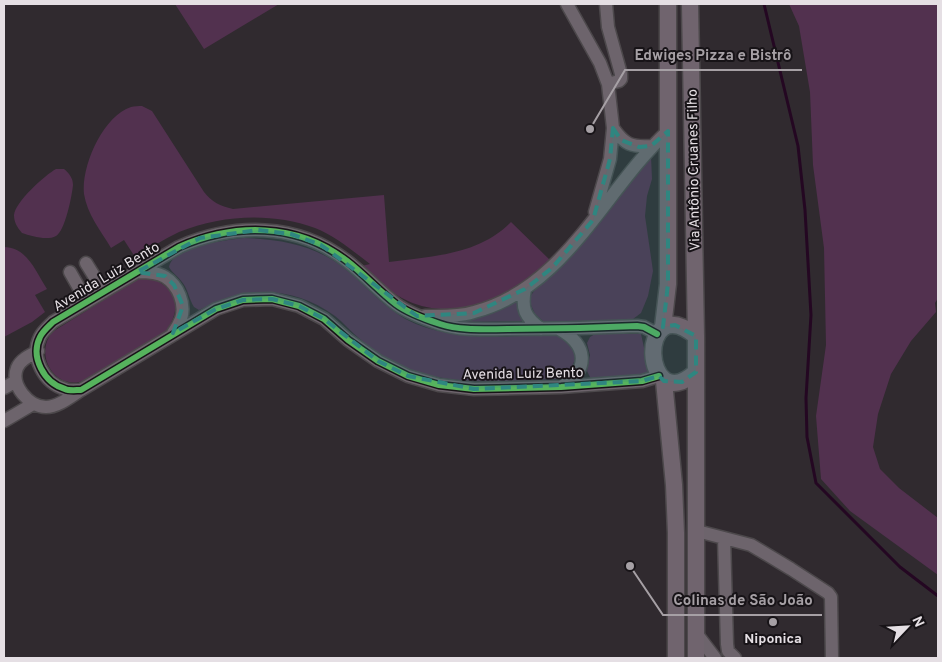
<svg xmlns="http://www.w3.org/2000/svg" width="942" height="662" viewBox="0 0 942 662" font-family="Overpass,sans-serif">
<rect width="100%" height="100%" fill="#302a2f"/>
<!-- green -->
<path fill="#52314f" d="M175,4H279L204,49Z
M789,4H938V298L935,303L936,312L911,341L891,374L878,414L873,447L880,469L899,488L938,518V575L850,511L821,479L816,416L826,345L824,248L813,165L810,92L799,26Z
M142,106L152,111L204,192C212,202 220,206 233,209L384,195L389,262C433,256 479,255 511,222L551,261C540,270 528,281 515,289C484,307 442,317 408,301C390,293 376,279 362,266L370,264C353,251 335,236 315,228C271,212 222,215 179,232C164,239 149,249 135,257L124,240L111,248C101,231 87,214 84,194C81,166 103,116 131,107C134,106 139,106 142,106Z
M651,156L652,179L647,196L645,216L653,271L648,296L641,313L629,322H544L535,314L531,305L530,297L536,288L553,275L571,256Z
M56,169H64C69,173 73,178 73,185C72,196 65,231 56,236C47,241 31,236 22,233C17,227 14,222 14,215C15,202 45,175 56,169Z
M244,238C279,239 315,245 344,268C368,287 387,312 416,324C460,342 508,336 555,335C581,343 581,365 559,379C511,380 458,387 412,370C394,363 374,352 360,339C351,332 344,323 335,316C290,284 247,287 199,310L194,307C189,299 188,289 182,282C178,276 172,273 169,267C173,246 226,240 244,238Z
M4,247C27,247 36,272 47,289L35,295L45,312L32,322L4,337Z
M148,277C177,287 183,307 166,331L90,378C87,379 83,382 79,382C55,387 37,358 49,337C50,334 54,331 57,329L136,280Z
M516,299L518,310L523,321L459,322L486,314Z
M595,334H641L651,379H591L587,371L590,355L587,343L590,337Z"/>
<g fill="none" stroke-linecap="round" stroke-linejoin="round">
<!-- stream -->
<path stroke="#240722" stroke-width="3" d="M764,4L798,146L805,210L811,315L806,398L807,437L816,483L900,567L938,596"/>
<!-- minor casing -->
<g stroke="#4c484b" stroke-width="15">
<path id="minor" d="M567,4L600,63L608,84L613,128L610,159L595,212
M606,4L608,27L621,74V79L619,81L608,84
M613,128C625,145 631,147 651,146
M86,263L104,292
M70,272L87,302
M138,272C147,272 157,272 165,277C178,285 186,304 181,319C179,324 176,329 173,333
M525,289C521,309 525,317 541,329
M425,316C441,316 458,317 474,312C566,288 604,190 668,131
M559,329C588,345 590,370 561,387
M657,334L644,327L637,326C594,328 551,329 508,329C486,329 461,331 440,324C425,319 408,313 396,304C379,291 364,274 347,261C297,222 234,223 179,247L53,322C48,327 43,331 40,337C30,357 44,383 65,389C69,391 76,390 81,390L216,309L243,300L272,299L299,306L324,319L348,340L378,361L408,376L439,385L474,389L561,387L642,381L659,376
M38,351C30,355 20,360 17,368C10,385 29,407 46,407C58,407 70,397 81,390
M4,388L16,381
M4,421L33,404
M697,531L751,545L791,569L828,593L831,597L832,658
M724,538L727,644L728,651L735,658
M696,633L715,658"/>
</g>
<!-- major casing -->
<g stroke="#4c484b" stroke-width="19">
<path id="major" d="M690,4L696,336V658
M663,327L668,284V4
M696,336C636,287 642,421 696,372
M664,381L674,485L676,533V658"/>
</g>
<!-- minor -->
<use href="#minor" stroke="#6d646c" stroke-width="12"/>
<!-- major -->
<use href="#major" stroke="#70646e" stroke-width="16"/>
<!-- cycleway casing -->
<g stroke="#171317" stroke-width="9">
<path id="cycleway" d="M657,334L644,327L637,326C594,328 551,329 508,329C486,329 461,331 440,324C425,319 408,313 396,304C379,291 364,274 347,261C297,222 234,223 179,247L53,322C48,327 43,331 40,337C30,357 44,383 65,389C69,391 76,390 81,390L216,309L243,300L272,299L299,306L324,319L348,340L378,361L408,376L439,385L474,389L561,387L642,381L659,376"/>
</g>
<!-- cycleway -->
<use href="#cycleway" stroke="#56b35d" stroke-width="6"/>
</g>
<!-- marked area -->
<path fill="#2f8680" fill-opacity="0.2" stroke="#2f8680" stroke-width="4" stroke-dasharray="10 6" stroke-linejoin="round" d="M613,128L621,140L639,147L651,146L668,131V284L663,327L675,325L696,336V372L682,382L664,381L659,376L642,381L474,389L408,376L378,361L324,319L299,306L272,299L243,300L216,309L173,333L183,306L174,285L165,276L137,272L200,238L258,230L291,234L321,245L417,316L474,313L525,289L552,268L593,220L610,159Z"/>
<!-- markers -->
<circle fill="#a6a0a5" stroke="#171317" stroke-width="2" cx="773" cy="622" r="5"/>
<g text-anchor="middle" stroke-width="4" stroke-linejoin="round" paint-order="stroke">
<!-- street labels -->
<g font-size="14" fill="#e5dfe4" stroke="#171317">
<text transform="translate(693 170) rotate(-91)" y="5">Via Antônio Cruanes Filho</text>
<text transform="translate(106 276) rotate(-31)" y="5">Avenida Luiz Bento</text>
<text transform="translate(523 373) rotate(-1)" y="5">Avenida Luiz Bento</text>
</g>
<!-- poi labels -->
<g font-size="14" font-weight="bold" fill="#e5dfe4" stroke="#171317">
<text x="773" y="643">Niponica</text>
</g>
</g>
<!-- callouts -->
<path fill="none" stroke="#a6a0a5" stroke-width="2" d="M590 129L625 70H802M630 566L663 615H822"/>
<g fill="#a6a0a5" stroke="#171317" stroke-width="2">
<circle cx="590" cy="129" r="5"/>
<circle cx="630" cy="566" r="5"/>
</g>
<g font-size="15" text-anchor="middle" font-weight="bold" fill="#a6a0a5" stroke="#171317" stroke-width="4" stroke-linejoin="round" paint-order="stroke">
<text x="713" y="60">Edwiges Pizza e Bistrô</text>
<text x="743" y="605">Colinas de São João</text>
</g>
<!-- border -->
<rect width="942" height="662" fill="none" stroke="#e5dfe4" stroke-width="10"/>
<!-- north arrow -->
<g transform="translate(907 627) rotate(65)" stroke="#171317" stroke-width="4" paint-order="stroke">
<path d="M0-4L9 19L0 12L-9 19Z" fill="#e5dfe4"/>
<text y="-8" font-size="14" font-weight="bold" text-anchor="middle" fill="#e5dfe4">N</text>
</g>
</svg>
